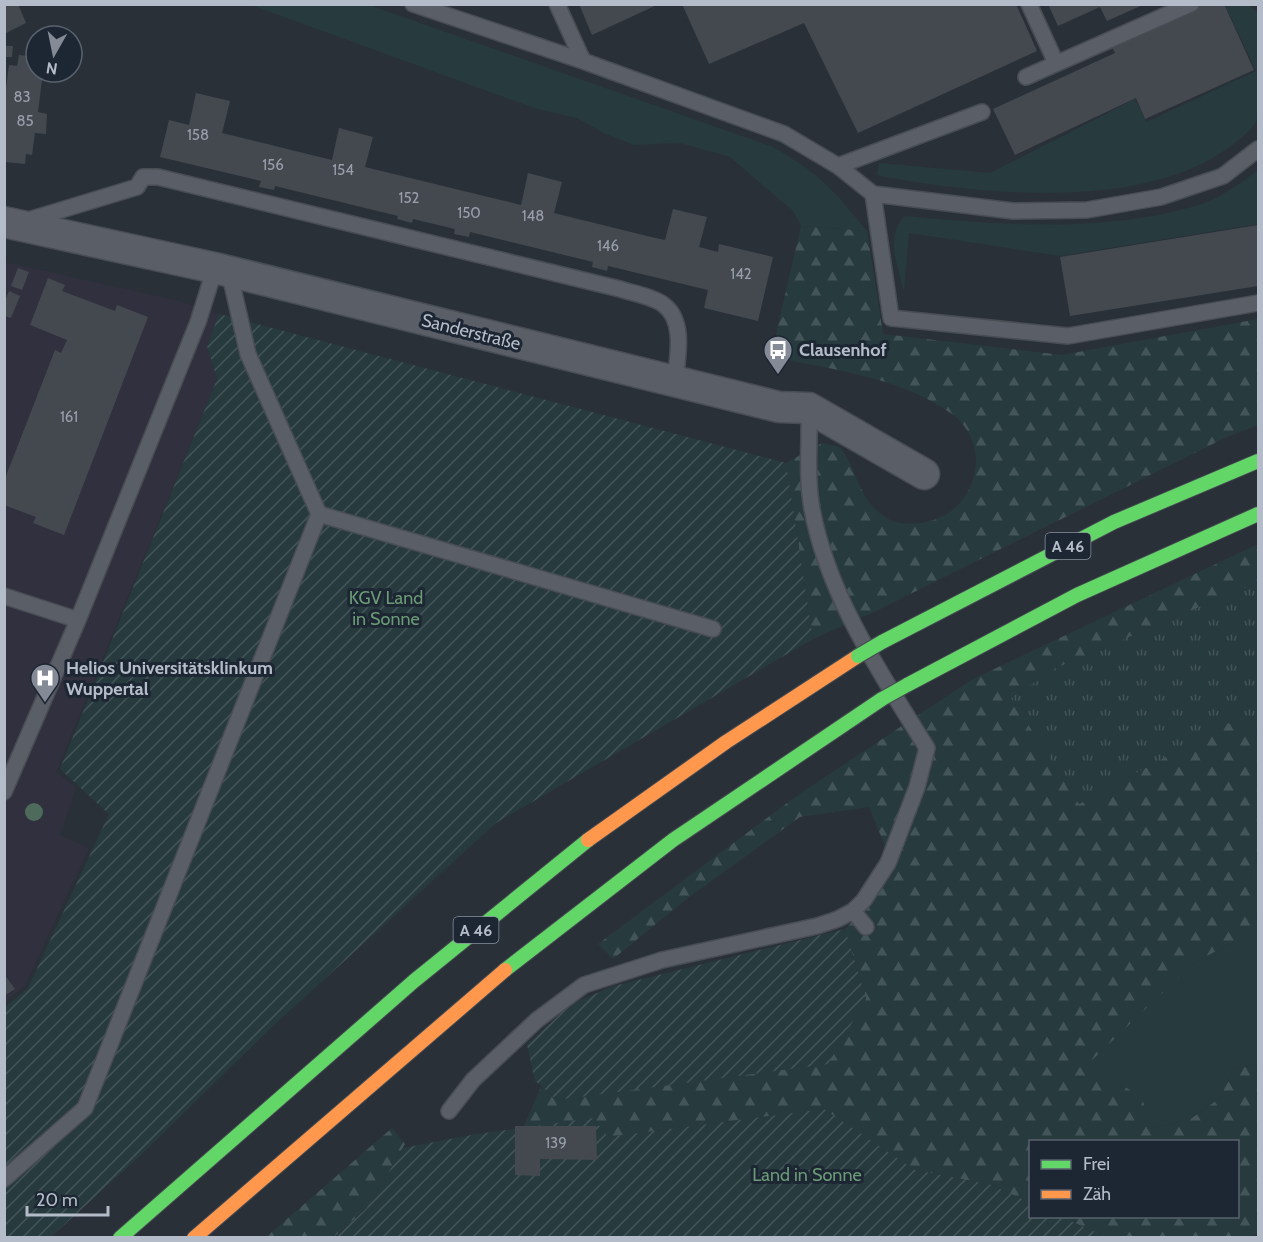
<svg xmlns="http://www.w3.org/2000/svg" width="1263" height="1242" viewBox="0 0 1263 1242" font-family="Cabin,sans-serif">
<defs>
<pattern id="forest-firs" width="22" height="20" patternUnits="userSpaceOnUse" patternTransform="scale(1.5)"><rect width="22" height="20" fill="#273a3e"/><path d="M5 1l3.5 6h-7zM16 11l3.5 6h-7z" fill="#445559"/></pattern>
<pattern id="park-tufts" width="24" height="20" patternUnits="userSpaceOnUse" patternTransform="scale(1.5)"><rect width="24" height="20" fill="#273a3e"/><path d="M3 7l-1-3M5 7V3M7 7l1-3M15 17l-1-3M17 17v-4M19 17l1-3" fill="none" stroke="#445559"/></pattern>
<pattern id="garden-furrows" width="10" height="10" patternUnits="userSpaceOnUse" patternTransform="scale(1.5)"><rect width="10" height="10" fill="#273a3e"/><path d="M-1 1l2-2M0 10L10 0M9 11l2-2" fill="none" stroke="#445559"/></pattern>
</defs>
<rect width="100%" height="100%" fill="#2a3038"/>
<!-- medical -->
<path fill="#31303e" d="M5,262L179,301L219,314L207,346L217,379L56,772L76,788L60,835L89,848L25,985L5,1002Z"/>
<!-- grass -->
<path fill="#273a3e" d="M251,5H369L773,147C819,173 834,190 867,231L801,226L793,211L730,157L680,143L634,145L604,133L577,118L537,109Z
M1225,5H1248L1258,12C1259,38 1258,64 1258,89C1258,98 1261,109 1258,117C1255,128 1240,139 1231,146C1144,212 977,195 877,175L879,163L990,173L1135,99L1146,122L1256,71Z
M1258,170V224L1060,256L909,233L904,292C898,266 884,237 905,216C1000,225 1106,233 1199,205C1220,198 1241,183 1258,170Z
M1258,855V1064L1233,1069L1220,1098L1192,1118L1151,1129L1088,1063L1195,962L1238,940L1257,912L1250,874Z"/>
<!-- forest -->
<path fill="url(#forest-firs)" d="M801,226L867,231L883,334L1062,355L1258,319V425L1227,437L876,611L813,639L786,463L822,443L840,447C859,472 858,503 890,520C900,525 915,524 926,522C976,513 995,446 952,414C901,377 832,370 771,356Z
M1258,544V582L1054,669L1012,698L1079,804L1228,723L1258,732V855L1250,874L1257,912L1254,922L1238,940L1195,962L1089,1063L1142,1098L1151,1129L1192,1118L1220,1098L1233,1069L1258,1064V1234L1244,1238L1107,1237L1061,1217L1238,1216V1142H1030V1203L992,1185L915,1170L819,1110L608,1137L523,1128L541,1087L557,1100L866,999L845,929L874,900L895,870L869,807L800,817L688,898L613,959L598,944L798,795L971,680Z
M392,1128L405,1144L367,1208L334,1237L265,1238Z"/>
<!-- park -->
<path fill="url(#park-tufts)" d="M1258,582V732L1228,723L1079,804L1011,698L1054,669Z"/>
<!-- garden -->
<path fill="url(#garden-furrows)" d="M219,314L786,463L813,639L496,823L274,1025L142,1154L51,1237H5L4,1008L28,988L109,814L60,769L217,379L207,346Z
M845,929L866,999L828,1064L557,1100L535,1081L527,1045L571,1004L614,986Z
M824,1109L915,1170L992,1185L1030,1203V1216L1061,1217L1107,1237L334,1238L367,1208L403,1148L477,1134L593,1118L608,1137Z"/>
<!-- building -->
<path fill="#444950" d="M4,4H18L26,23L4,34Z
M579,4H659L592,35Z
M682,4H1016L1037,51L858,133L804,23L709,64Z
M1048,4H1145L1107,21L1100,7L1058,26Z
M1199,4H1224L1254,70L1145,119L1136,98L1015,155L993,109L1115,53L1111,45Z
M4,46H13L12,57H4Z
M19,55L36,57V72H43L38,112L47,114L46,134L35,133L32,155L26,154L25,164L5,162L4,103L9,65L17,66Z
M196,93L230,101L222,133L332,160L339,128L373,137L365,167L521,205L528,173L562,182L554,213L647,236L665,240L673,209L707,217L699,247L718,252L719,244L773,257L758,321L704,308L708,290L608,266L607,271L592,267L593,262L470,232L469,237L454,234L455,229L413,219L412,223L397,219L398,216L275,186L274,190L259,187L261,181L160,157L169,120L189,125Z
M1258,225V286L1070,316L1060,257Z
M18,268L29,272L22,290L11,286Z
M48,278L65,285L62,291L115,311L117,305L148,317L64,535L33,523L36,517L4,505V481L55,350L61,353L67,340L30,325Z
M9,291L20,296L11,318L4,316V303Z
M4,974L15,989L4,996Z
M515,1126H596L597,1160L540,1159V1176L515,1175Z"/>
<g fill="none" stroke-linecap="round" stroke-linejoin="round">
<!-- lane casing -->
<g stroke="#484c53" stroke-width="18">
<path id="lane" d="M413,4L583,61L784,134L838,166L873,194L891,318L1068,336L1258,303
M557,4L583,61
M1029,4L1056,63
M1026,77L1191,4
M838,166L982,112
M873,194L1013,211L1087,210L1161,197L1223,176L1258,149
M25,221L137,187L143,177H158L620,289C632,293 654,297 664,305C686,322 677,359 675,382
M229,271L248,354L319,514L713,629
M4,596L78,620
M4,792L78,620L198,322L215,268
M853,911L866,927
M449,1111L473,1080L537,1020L584,985L662,960L817,926L838,919L853,911L864,900L888,863L917,787L927,748C881,674 828,596 812,509C806,477 810,441 809,408
M4,1179L85,1108L319,514"/>
</g>
<!-- street casing -->
<g stroke="#484c53" stroke-width="33">
<path id="street" d="M4,222L215,268L779,407L809,408L924,474"/>
</g>
<!-- fast casing -->
<g stroke="#474c53" stroke-width="16">
<path id="fast" d="M882,642L1114,522L1258,461
M907,685L1077,595L1258,514
M505,970L673,840L882,699
M120,1238L414,981L588,840"/>
</g>
<!-- slow casing -->
<g stroke="#474c53" stroke-width="16">
<path id="slow" d="M588,840L726,742L858,656
M194,1238L505,970"/>
</g>
<!-- lane -->
<use href="#lane" stroke="#5a5e66" stroke-width="15"/>
<!-- street -->
<use href="#street" stroke="#5a5e66" stroke-width="30"/>
<!-- fast -->
<use href="#fast" stroke="#63d668" stroke-width="14"/>
<!-- slow -->
<use href="#slow" stroke="#ff974d" stroke-width="14"/>
<!-- fast-bridge casing -->
<g stroke="#474c53" stroke-width="16" stroke-linecap="butt">
<path id="fast-bridge" d="M858,656L882,642
M882,699L907,685"/>
</g>
<!-- fast-bridge -->
<use href="#fast-bridge" stroke="#63d668" stroke-width="14"/>
</g>
<!-- trees -->
<circle fill="#4e6a5a" cx="34" cy="812" r="9"/>
<!-- icons -->
<defs>
<g id="bus-pin" transform="scale(1.5)"><path d="M0 17L-7.5 6A9.5 9.5 0 1 1 7.5 6Z" fill="#848b96" stroke="#1d2633"/><path d="M-5-6H5V4H4V6H2V4H-2V6H-4V4H-5ZM-3.5-4V0h7V-4ZM-3.5 1.2v1.5H-2V1.2ZM2 1.2v1.5H3.5V1.2Z" fill="#fff"/></g>
<g id="hospital-pin" transform="scale(1.5)"><path d="M0 17L-7.5 6A9.5 9.5 0 1 1 7.5 6Z" fill="#848b96" stroke="#1d2633"/><path d="M-5-5h3v3.5h4V-5h3V5h-3V1.5h-4V5h-3Z" fill="#fff"/></g>
</defs>
<g fill-rule="evenodd">
<use href="#bus-pin" x="778" y="350"/>
<use href="#hospital-pin" x="45" y="678"/>
</g>
<g text-anchor="middle" stroke-width="6" stroke-linejoin="round" paint-order="stroke">
<!-- number labels -->
<g font-size="15" fill="#989fab">
<text x="22" y="102">83</text>
<text x="25" y="126">85</text>
<text x="198" y="140">158</text>
<text x="273" y="170">156</text>
<text x="343" y="175">154</text>
<text x="409" y="203">152</text>
<text x="469" y="218">150</text>
<text x="533" y="221">148</text>
<text x="608" y="251">146</text>
<text x="741" y="279">142</text>
<text x="69" y="422">161</text>
<text x="556" y="1148">139</text>
</g>
<!-- shield labels -->
<g fill="#1d2633" stroke="#878f9c" stroke-width="1.5">
<rect x="1045.5" y="533" width="45" height="26" rx="4.5"/>
<rect x="453.5" y="917" width="45" height="26" rx="4.5"/>
</g>
<g font-size="16" font-weight="bold" fill="#b4bcc9">
<text x="1068" y="552">A 46</text>
<text x="476" y="936">A 46</text>
</g>
<!-- street labels -->
<g font-size="18" fill="#b4bcc9" stroke="#1d2633">
<text transform="translate(471 332) rotate(14)" y="6">Sanderstraße</text>
</g>
<!-- poi labels -->
<g font-size="18" font-weight="bold" fill="#b4bcc9" stroke="#1d2633" text-anchor="start">
<text x="799" y="356">Clausenhof</text>
<text x="66" y="674">Helios Universitätsklinkum<tspan x="66" dy="21">Wuppertal</tspan></text>
</g>
<!-- park labels -->
<g font-size="18" fill="#6b9a76" stroke="#1d2633">
<text x="386" y="604">KGV Land<tspan x="386" dy="21">in Sonne</tspan></text>
<text x="807" y="1181">Land in Sonne</text>
</g>
</g>
<!-- border -->
<rect width="1263" height="1242" fill="none" stroke="#b4bcc9" stroke-width="12"/>
<!-- legend -->
<rect x="1029" y="1140" width="210" height="78" fill="#1d2633" stroke="#59626f" stroke-width="1.5"/>
<rect x="1041" y="1160" width="30" height="9" fill="#63d668" stroke="#59626f" stroke-width="1.5"/>
<text x="1083" y="1170" font-size="18" fill="#b4bcc9">Frei</text>
<rect x="1041" y="1190" width="30" height="9" fill="#ff974d" stroke="#59626f" stroke-width="1.5"/>
<text x="1083" y="1200" font-size="18" fill="#b4bcc9">Zäh</text>
<!-- north arrow -->
<g transform="translate(54 54) rotate(189)"><circle r="28" fill="#1d2633" stroke="#59626f" stroke-width="1.5"/>
<path d="M0-4.5L10 22L0 15L-10 22Z" fill="#848b96"/>
<text y="-9" font-size="16" font-weight="bold" text-anchor="middle" fill="#b4bcc9">N</text>
</g>
<!-- scale -->
<path d="M27 1206v9h81v-9" fill="none" stroke="#b4bcc9" stroke-width="3"/>
<text x="36" y="1206" font-size="18" fill="#b4bcc9" stroke="#1d2633" stroke-width="4.5" paint-order="stroke">20 m</text>
</svg>
